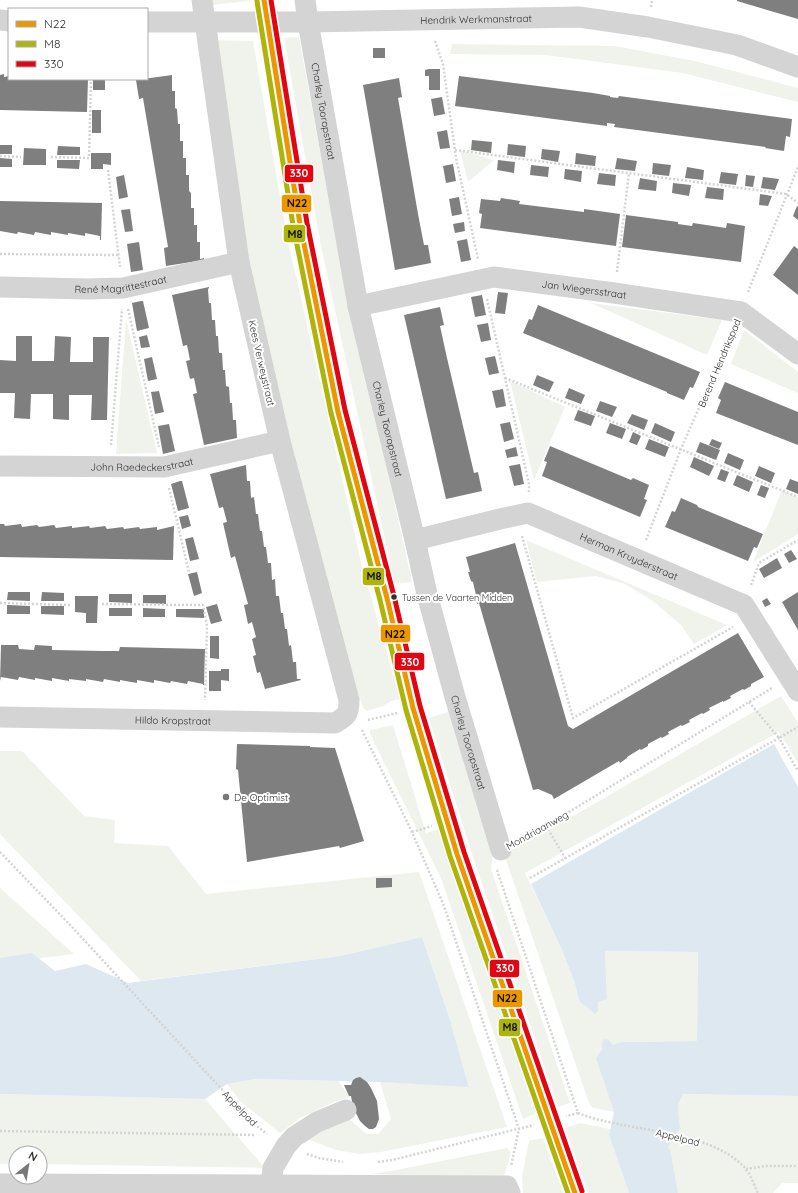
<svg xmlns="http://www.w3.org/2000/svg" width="798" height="1193" viewBox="0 0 798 1193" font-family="Quicksand,sans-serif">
<rect width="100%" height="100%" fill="#fff"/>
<!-- green -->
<path fill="#f0f3ec" d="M202,0H247L248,1L202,6Z
M299,37L337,244L412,582L393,584L389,558L321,246L284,38Z
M210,40L253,41L287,237L361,562L400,699L391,701L383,706L367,711L363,708L361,700H356L248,272Z
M452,44L615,46L695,61L798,88V102L683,73L546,55L450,54Z
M460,150L494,160L468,182Z
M591,303L722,320L707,355Z
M126,319L157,453L116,454Z
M744,330L798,372V393L731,364Z
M510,381L565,407L534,480Z
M782,490L798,498V534L753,562Z
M526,540L727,625L694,644L681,625L653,601L625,584L596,576L537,582Z
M781,696L798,723V763L779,732L525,873L562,950L575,984L579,1000L588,1006L590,1010L598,1011V1002L607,998L605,951L698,952L697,1041L628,1042H622L613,1046L609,1040L596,1060L614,1112L593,1108L589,1103L504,854L554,827Z
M451,711L493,854L491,869L570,1103L558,1107L473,857L429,718Z
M393,725L426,833L439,829L536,1114L523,1119L441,878L370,734V730Z
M0,751H22L84,816L115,820L114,843L168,846L206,894L419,872L507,1127L381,1152L360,1154L336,1150L305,1138L346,1117L367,1134H378L391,1119L380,1082L469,1086L450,1020L422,937L340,956L141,981L0,834Z
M0,888L74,954L0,963Z
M256,1079L338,1081L350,1097L334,1102L300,1118L280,1133L241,1102L227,1084Z
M0,1094L205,1099L265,1168L40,1164V1153H16V1164H0Z
M683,1094L798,1096V1183H782L773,1193H677L668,1148L680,1128L678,1105Z
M580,1123L610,1129L609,1135L629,1193H588L565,1128Z
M543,1138L563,1193H523L522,1176L529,1141Z
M507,1148L511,1153L503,1179L370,1174L391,1171Z"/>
<!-- water -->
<path fill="#dde8f0" d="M774,744L798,787V1096L683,1094L678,1105L680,1128L668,1148L670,1149L678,1193H629L609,1135L614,1112L596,1059L602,1049V1042L604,1039L609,1040L613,1045L622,1042H628L697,1041L698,952L605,951L607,999L598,1002V1011L595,1014L590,1010L587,1006L583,1005L579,1000L575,984L562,950L531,884Z
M422,937L450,1020L469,1087L380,1082L256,1079L227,1084L205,1099L0,1094V958L32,953L55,971L86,964L128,983L340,956Z"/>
<!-- building -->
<path fill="#7f7f7f" d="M737,0H798V19L737,1Z
M373,48H385V58H373Z
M429,69H440V90H429V76H425V70Z
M4,74V77L9,76V79H88L87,112L0,110V75Z
M172,75V91H175V108L177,109L178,124H180V141H183V158H186V175H189V191L191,193V208H194V225H197V242H200V259L204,258V260L166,266L164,248L168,247L143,98L139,99L136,80Z
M459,76L593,93L610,96V97L618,98L619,96L792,119L790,137L786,136L784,151L765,148L766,147L614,127L615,124L607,123V126L455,106Z
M399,78L402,97L398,98L418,214L424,245H428L431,263L395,270L363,85Z
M93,79H105V90H93Z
M442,97L445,114L434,116L431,99Z
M92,110H101V133H92Z
M447,130L450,148L440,149L437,132Z
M472,140L492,142L491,153L471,150Z
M508,144L526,146L525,157L507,155Z
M0,145H12V154H0Z
M58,146L80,147V155H57Z
M24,148L46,149V165H23Z
M542,149L560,151L558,162L541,159Z
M91,153H111V165L103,164V169H91Z
M576,153L596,156L595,166L575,164Z
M0,158L12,159V167H0Z
M617,158L637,161L635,171L615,169Z
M57,160H80L79,169L57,168Z
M498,160L515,162L514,173L497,170Z
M653,163L671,165L669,176L652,174Z
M453,164L456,181L446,183L443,166Z
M531,165L549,167L548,177L530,175Z
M687,167L704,170L703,180L685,178Z
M565,169L582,171L581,182L564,179Z
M721,172L738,174L736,185L719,183Z
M599,173L616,175L615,186L597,184Z
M124,175L128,197L119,199L116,177Z
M746,175L755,176L753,187L745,186Z
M763,177L779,179L775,190L761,188Z
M640,178L657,181L656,191L638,189Z
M673,183L691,185L689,196L672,193Z
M707,187L724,189L723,200L705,198Z
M760,194L772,196L768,206L759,205Z
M459,197L462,214L452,216L449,199Z
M501,198L520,201L519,204L584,212V209L620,214L616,246L480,228L482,214L479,213L481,199L500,201Z
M0,201L102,203L101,240H100V236L85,233V236L68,233V235L51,232V235L35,232L34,235L18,232L17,234L0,231Z
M797,206L798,207V220L793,216Z
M130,209L133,231L125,232L121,210Z
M626,215L678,222V224L692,226L693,223L726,228L727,223L745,226L741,262L622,247Z
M464,222L465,231L455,233L453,224Z
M467,239L471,260L461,262L457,241Z
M139,242L143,270L131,272L127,244Z
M794,246L798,249V295L773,275Z
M209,287V288L208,289L209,303H211L212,320H215L216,336H218L219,353H222L223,370H225L226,386L229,387L230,403H232L233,420H236L237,438L204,445L193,394L197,393L194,378L190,379L186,361L190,360L187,345L183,346L172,295Z
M498,292L508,293L505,314L495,313Z
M482,295L486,315L475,317L471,297Z
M141,301H143L149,328L137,331L132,303Z
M538,305L700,372L693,388L690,387L684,400L667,393V392L523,333L529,319L532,320Z
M440,307L444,325L440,326L447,358L474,473L478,472L482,491L446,499L404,315Z
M488,323L491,340L481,342L477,325Z
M147,335L150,347L141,348L139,337Z
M16,336H32V361H54L55,336L71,337L70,362H93V337H109L107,420H91L92,395H69V420L53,419V394H31L30,419L14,418L15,393H0V360L16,361Z
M495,356L499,373L489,375L485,358Z
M152,357L157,379L148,381L144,359Z
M537,375L554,382L549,392L533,385Z
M725,382L798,412V445L716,413L721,400L718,398Z
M569,388L585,395L581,404L565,398Z
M503,389L506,406L496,408L492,391Z
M159,391L164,412L155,414L151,392Z
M600,401L617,407L612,417L596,411Z
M578,410L595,416L591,426L574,420Z
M632,414L648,420L644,430L627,423Z
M510,422L514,439L504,442L500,424Z
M610,423L626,429L622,439L606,433Z
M655,423L675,432L671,442L651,433Z
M169,424L175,451L163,454L158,426Z
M633,432L641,436L637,445L629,442Z
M649,439L669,447L665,457L645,449Z
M712,439L722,443L719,449L709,445Z
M700,442L720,450L716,460L696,452Z
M550,446L631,480L633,478L649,485L644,499L647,500L640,517L542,476L547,462L544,461Z
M516,447L518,456L507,458L505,450Z
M728,453L744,460L740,470L724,463Z
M694,457L714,466L709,476L690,467Z
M520,464L524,484L514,486L509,466Z
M246,465L247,481H250L251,498L254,497L256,514H258L260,531H262L264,547H266L268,563H271L272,580L275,579L276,596H279L281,613H283L285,629H287L289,646L291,645L293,662H296L297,679H300L301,680L265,689L260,672L257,673L253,656L256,655L252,639L256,637L252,622L248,624L244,605L248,604L235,556L231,558L223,523L227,522L223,507L219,508L210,474Z
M759,466L775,473L771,483L755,476Z
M721,469L729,472L725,482L717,479Z
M737,475L753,482L749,492L733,485Z
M790,479L798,482V494L786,489Z
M180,481H182L189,508L178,511L171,484Z
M761,485L769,488L765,498L757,495Z
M681,498L697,505L698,507L763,534L757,548L754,547L748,561L665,527L672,511L675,512Z
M188,515L191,526L182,529L179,517Z
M0,524H4L5,526L21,524L22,527L37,525L39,527L54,525L56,528L72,526V528L89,526L90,528L105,526L107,529L123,527L124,529L139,527L140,529L157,527V530L174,526L173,560L0,557Z
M193,537L199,559L190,561L185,539Z
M515,543L568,726L573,729L738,633L764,677L751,684V686L744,690L743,689L730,696L731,698L723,702V701L709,708L710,710L703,714L702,713L689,720L690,722L682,726L681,725L668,732L669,734L662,738L661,737L648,744V746L641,750L640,749L627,757V758L620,763L619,761L554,799L552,795L538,789L533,790L479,603L477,604L475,595H476L473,582L471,581L468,572H470L466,557Z
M791,550L797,559L789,563L784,554Z
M777,558L782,568L764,578L759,569Z
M197,572L202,593L194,596L188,574Z
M8,592H30V601L7,600Z
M42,592L64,593V601H41Z
M798,592V630L782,602Z
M109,594H132V603L109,602Z
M143,595H166V604L143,603Z
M75,596H98L97,623H86V613L75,612Z
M767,598L771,604L765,607L762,601Z
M217,604L222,621L211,624L206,607Z
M7,605L30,606V614H7Z
M41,606H64V615L41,614Z
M109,608H132V616H109Z
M143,608L165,609V617H143Z
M176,609H204V618L176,617Z
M210,636H219V659L210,658Z
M1,645H18L19,649L34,650L35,645L52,646V650L103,651H119L120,647L205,649L204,685H203V684L188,681L187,684L171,681L170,683L154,680V683L137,680V683L120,680V682L104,679L103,682L86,679V681L69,679V681L52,678V681L35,678V680L19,677L18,680L1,677L0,681Z
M221,669H229V681L221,680V691H209V671H221Z
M237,744L310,746V747L335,748L364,841L340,848L339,846L247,862L238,770L236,769Z
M376,878H392V887L376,888Z
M360,1077L367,1082L371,1088L377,1101L379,1119L376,1127L373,1129H369L365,1126L360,1121L353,1107L351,1096H349L344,1085H351L353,1080L356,1078Z"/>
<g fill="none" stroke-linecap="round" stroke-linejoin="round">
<!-- path -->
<path stroke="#d4d4d4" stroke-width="2.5" stroke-dasharray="2 2" stroke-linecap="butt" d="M651,7L652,0
M435,41L443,64L456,158L478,259
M455,150L786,194L798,203
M0,156L21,157
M51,157L89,158L91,79
M108,170L120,267
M0,254L118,255
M617,272L629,173
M748,292L798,167
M487,299L529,484V492
M128,309L159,447
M505,378L798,497
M111,445L122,309
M169,488L189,572
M522,536L573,718L733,627
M646,540L681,449L732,332
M751,585L759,563L798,540
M0,603L70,605
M102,604L203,605L207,626L205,700
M749,702L779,738L798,727
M368,720L397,713
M362,730L412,832L444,906L519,1129L511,1166
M546,826L566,859
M412,832L432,826
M520,840L546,826L772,688
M0,852L72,927L252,1122L267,1134
M497,870L578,1113L566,1116
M530,878L779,738L798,771
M578,1113C627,1133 708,1128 745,1168C751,1175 754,1185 758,1193
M0,1131L256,1135
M307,1154L319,1158L343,1162
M378,1162L392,1160L534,1125
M746,1169L766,1166H798"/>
<!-- service -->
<path stroke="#d4d4d4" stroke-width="11" d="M264,0L267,22L300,224L338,412L387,598L413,708L457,854L575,1193"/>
<!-- minor -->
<g stroke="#d4d4d4" stroke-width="21">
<path id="s1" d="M305,0L308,22L358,306L415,540L427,594L455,697L501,850"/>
<path d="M0,20L9,21"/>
<path id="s2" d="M147,22H308L579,17L648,27L737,45L798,67"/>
<path id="s3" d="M0,287L88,289L123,288L239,262"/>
<path id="s4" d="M358,306L494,277L614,293L741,312L798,354"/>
<path id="s5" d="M0,466L164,467L280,441"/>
<path id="s6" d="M415,540L500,519L528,513L744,605L798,691"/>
<path id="s7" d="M0,717L335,723C347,716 349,714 349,700L280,441L239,262L202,0"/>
<path d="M0,1184L507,1186L510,1193"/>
<path d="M271,1185L273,1168L286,1146L294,1137L317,1122L346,1110"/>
</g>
<!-- bus-1 casing -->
<g stroke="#fff" stroke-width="8">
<path id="bus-1" d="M264,0L300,224L338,412L387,598L413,708L457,854L575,1193"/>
</g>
<!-- bus-2 casing -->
<g stroke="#fff" stroke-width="8">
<path id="bus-2" d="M257,1L293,225L331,413L380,600L406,710L450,856L568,1193"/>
</g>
<!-- bus-3 casing -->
<g stroke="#fff" stroke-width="8">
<path id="bus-3" d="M271,0L307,223L345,410L394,596L420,706L464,852L582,1191"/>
</g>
<!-- bus-1 -->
<use href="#bus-1" stroke="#eb9702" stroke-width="5"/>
<!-- bus-2 -->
<use href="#bus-2" stroke="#aeb40a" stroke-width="5"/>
<!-- bus-3 -->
<use href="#bus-3" stroke="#e00713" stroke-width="5"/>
</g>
<!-- markers -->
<circle fill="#303030" stroke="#fff" stroke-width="1.5" cx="394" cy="597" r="3.5"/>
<circle fill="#787878" stroke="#fff" stroke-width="1.5" cx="226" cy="797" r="4"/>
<g text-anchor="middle" stroke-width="4" stroke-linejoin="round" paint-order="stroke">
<!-- bus labels -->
<g font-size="9" fill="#303030" stroke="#fff" text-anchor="start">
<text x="402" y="601">Tussen de Vaarten Midden</text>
</g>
<!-- street labels -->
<g font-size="10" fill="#303030" stroke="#fff">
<text dy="4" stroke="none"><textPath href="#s2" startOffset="329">Hendrik Werkmanstraat</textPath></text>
<text dy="4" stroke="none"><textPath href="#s1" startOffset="113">Charley Tooropstraat</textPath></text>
<text dy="4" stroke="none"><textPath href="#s3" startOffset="121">René Magrittestraat</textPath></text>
<text dy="4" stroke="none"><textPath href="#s4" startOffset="230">Jan Wiegersstraat</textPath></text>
<text transform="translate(262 363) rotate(77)" y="4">Kees Verweystraat</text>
<text transform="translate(719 363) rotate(-67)" y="4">Berend Hendrikspad</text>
<text dy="4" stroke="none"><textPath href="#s1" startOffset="437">Charley Tooropstraat</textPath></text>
<text dy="4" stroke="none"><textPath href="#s5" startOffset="142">John Raedeckerstraat</textPath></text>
<text dy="4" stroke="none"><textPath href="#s6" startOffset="226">Herman Kruyderstraat</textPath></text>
<text dy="4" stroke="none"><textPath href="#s7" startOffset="173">Hildo Kropstraat</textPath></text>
<text dy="4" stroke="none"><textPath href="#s1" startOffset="761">Charley Tooropstraat</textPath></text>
<text transform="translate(537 830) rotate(-29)" y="4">Mondriaanweg</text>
<text transform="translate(240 1108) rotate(46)" y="4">Appelpad</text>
<text transform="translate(678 1137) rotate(14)" y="4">Appelpad</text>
</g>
<!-- poi labels -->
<g font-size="10" fill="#303030" stroke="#fff" text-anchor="start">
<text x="234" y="801">De Optimist</text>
</g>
</g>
<g stroke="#fff" stroke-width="1.5">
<rect x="284" y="164" width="30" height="19" rx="4" fill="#e00713"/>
<rect x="281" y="194" width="31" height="19" rx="4" fill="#eb9702"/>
<rect x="283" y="224" width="23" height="19" rx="4" fill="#aeb40a"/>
<rect x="362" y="567" width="23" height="19" rx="4" fill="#aeb40a"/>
<rect x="380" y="624" width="31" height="19" rx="4" fill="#eb9702"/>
<rect x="394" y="652" width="31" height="19" rx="4" fill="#e00713"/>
<rect x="489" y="959" width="31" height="19" rx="4" fill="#e00713"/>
<rect x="492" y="989" width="31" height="19" rx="4" fill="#eb9702"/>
<rect x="498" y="1018" width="23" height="19" rx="4" fill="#aeb40a"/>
</g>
<g font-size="11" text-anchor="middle" font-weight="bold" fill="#fff">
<text x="299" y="177">330</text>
<text x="410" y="666">330</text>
<text x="505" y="972">330</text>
</g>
<g font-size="11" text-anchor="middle" font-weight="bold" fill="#111">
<text x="297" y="207">N22</text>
<text x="295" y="238">M8</text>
<text x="374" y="580">M8</text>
<text x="395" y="638">N22</text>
<text x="507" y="1002">N22</text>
<text x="510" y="1031">M8</text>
</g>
<!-- legend -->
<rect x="8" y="8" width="140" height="72" fill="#ffffff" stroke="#acacac"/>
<rect x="16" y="21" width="20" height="6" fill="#eb9702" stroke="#acacac"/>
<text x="44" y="28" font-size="12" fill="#303030">N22</text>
<rect x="16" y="41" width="20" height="6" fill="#aeb40a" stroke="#acacac"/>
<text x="44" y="48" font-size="12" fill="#303030">M8</text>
<rect x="16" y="61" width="20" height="6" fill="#e00713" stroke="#acacac"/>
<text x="44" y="68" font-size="12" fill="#303030">330</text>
<!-- north arrow -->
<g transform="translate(28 1165) rotate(30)"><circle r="19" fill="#ffffff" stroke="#acacac"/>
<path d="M0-3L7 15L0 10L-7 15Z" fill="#787878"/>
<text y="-6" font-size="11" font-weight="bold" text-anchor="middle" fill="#303030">N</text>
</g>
</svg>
